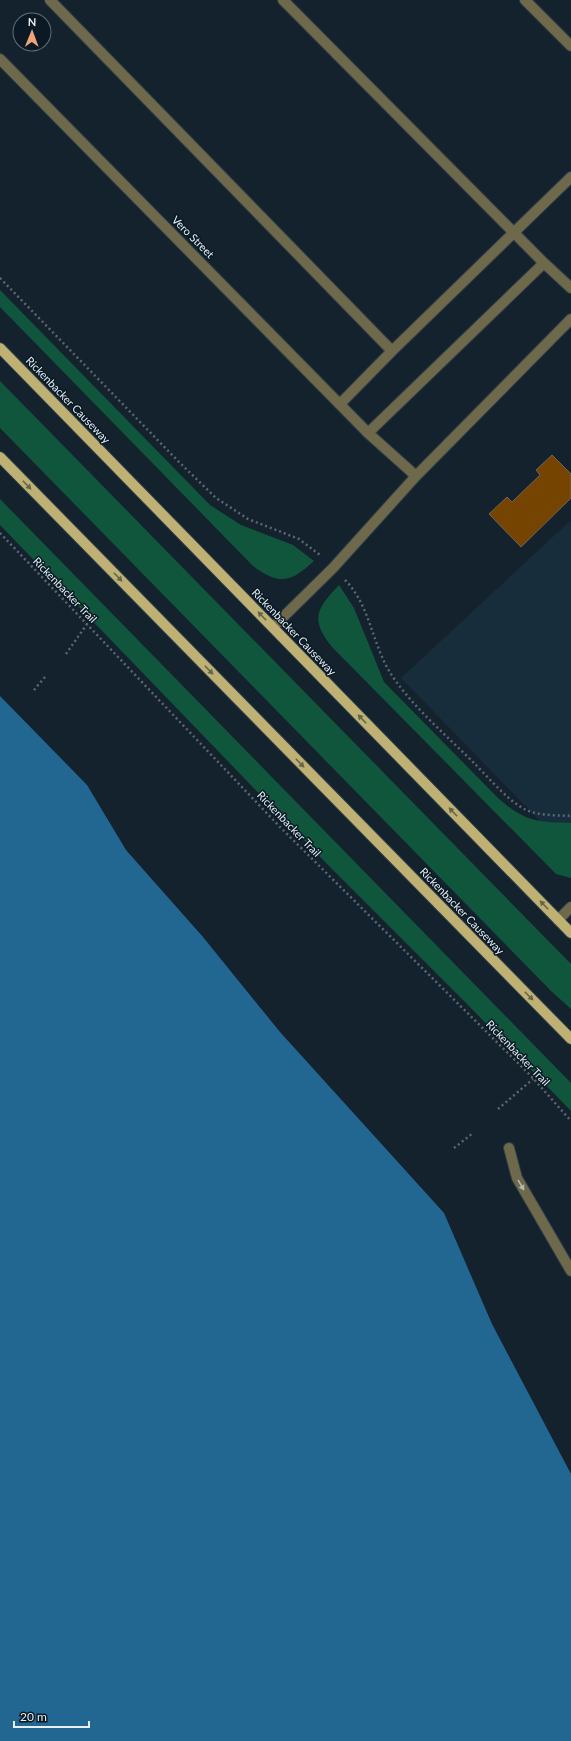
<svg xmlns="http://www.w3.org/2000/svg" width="571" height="1741" viewBox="0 0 571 1741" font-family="Lato,sans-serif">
<rect width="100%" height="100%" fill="#14222d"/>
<!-- built -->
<path fill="#182d3c" d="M571,520V853L401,678Z"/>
<!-- green -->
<path fill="#10563d" d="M0,290L210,505L241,525L293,545L314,561C291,582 280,586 253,566L0,307Z
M0,381L571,964V1009L551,991L0,428Z
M0,499L571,1083V1111L470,1007L327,864L0,525Z
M339,585L354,608L384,682L498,798C525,822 537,822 571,823V878L556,874L332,647C310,620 316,609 339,585Z"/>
<!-- water -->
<path fill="#226692" d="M0,696L87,785L126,850L203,937L280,1032L444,1213L492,1324L571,1474V1741H0Z"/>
<!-- building -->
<path fill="#754400" stroke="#736455" d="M552,455L571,474V498L521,547L489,514L507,497L512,502L540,475L536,470Z"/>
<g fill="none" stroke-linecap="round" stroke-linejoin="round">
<!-- service casing -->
<g stroke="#313f49" stroke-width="12">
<path id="service" d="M50,0L392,351L571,177
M283,0L544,263
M525,0L571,46
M0,59L368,433L416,476L333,568L273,627
M340,404L392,351
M368,433L544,263L571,288
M416,476L571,319
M558,920L571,907
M509,1148L517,1178L571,1271"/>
</g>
<!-- primary casing -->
<g stroke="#313f49" stroke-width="12">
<path id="primary" d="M0,348L571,933
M0,457L571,1039"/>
</g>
<!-- path -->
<path stroke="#5b6771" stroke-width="2.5" stroke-dasharray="2 3" stroke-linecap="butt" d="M0,278L180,463L216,498L248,519L299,539L320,555
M0,533L279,826L532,1077L571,1121
M345,580C369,604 372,641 388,669C407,702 447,736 474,763C489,778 508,801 526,810C540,816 556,815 571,816
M66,654L87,624
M34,690L45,677
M498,1109L533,1079
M454,1148L473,1133"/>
<!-- service -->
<use href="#service" stroke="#6f694b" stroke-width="10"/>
<!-- primary -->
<use href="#primary" stroke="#bfb173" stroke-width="10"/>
</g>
<!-- one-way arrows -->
<defs><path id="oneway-solid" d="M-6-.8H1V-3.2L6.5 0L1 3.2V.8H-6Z"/></defs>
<g fill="#64654b">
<use href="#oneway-solid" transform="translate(27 485) rotate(46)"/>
<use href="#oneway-solid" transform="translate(118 577) rotate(46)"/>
<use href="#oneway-solid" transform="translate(262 616) rotate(-134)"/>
<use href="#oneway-solid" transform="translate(209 670) rotate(46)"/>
<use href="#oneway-solid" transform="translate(362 719) rotate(-134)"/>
<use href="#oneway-solid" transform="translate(300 763) rotate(46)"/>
<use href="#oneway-solid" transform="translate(453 812) rotate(-134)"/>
<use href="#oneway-solid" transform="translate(544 905) rotate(-134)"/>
<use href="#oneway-solid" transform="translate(529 996) rotate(45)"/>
</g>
<use fill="#b6b9b2" href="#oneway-solid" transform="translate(521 1185) rotate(60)"/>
<g text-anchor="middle" stroke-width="3" stroke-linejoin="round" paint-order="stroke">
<!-- street labels -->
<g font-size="11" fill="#e6eff7" stroke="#0a1923">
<text transform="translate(193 237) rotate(45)" y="4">Vero Street</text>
<text transform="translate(68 400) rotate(46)" y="4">Rickenbacker Causeway</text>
<text transform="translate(65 590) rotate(46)" y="4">Rickenbacker Trail</text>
<text transform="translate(294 632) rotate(46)" y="4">Rickenbacker Causeway</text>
<text transform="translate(289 824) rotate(46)" y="4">Rickenbacker Trail</text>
<text transform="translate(462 911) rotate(46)" y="4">Rickenbacker Causeway</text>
<text transform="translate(518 1053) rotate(46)" y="4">Rickenbacker Trail</text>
</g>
</g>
<!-- north arrow -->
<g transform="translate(32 32) rotate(1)"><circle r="19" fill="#0a1923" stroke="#626f78"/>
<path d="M0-3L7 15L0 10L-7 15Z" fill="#efa378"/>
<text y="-6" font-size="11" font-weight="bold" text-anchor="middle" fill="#e6eff7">N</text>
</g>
<!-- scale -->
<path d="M14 1721v6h75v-6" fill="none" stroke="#e6eff7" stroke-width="2"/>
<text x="20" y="1721" font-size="12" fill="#e6eff7" stroke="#0a1923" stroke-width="3" paint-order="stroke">20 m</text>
</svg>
